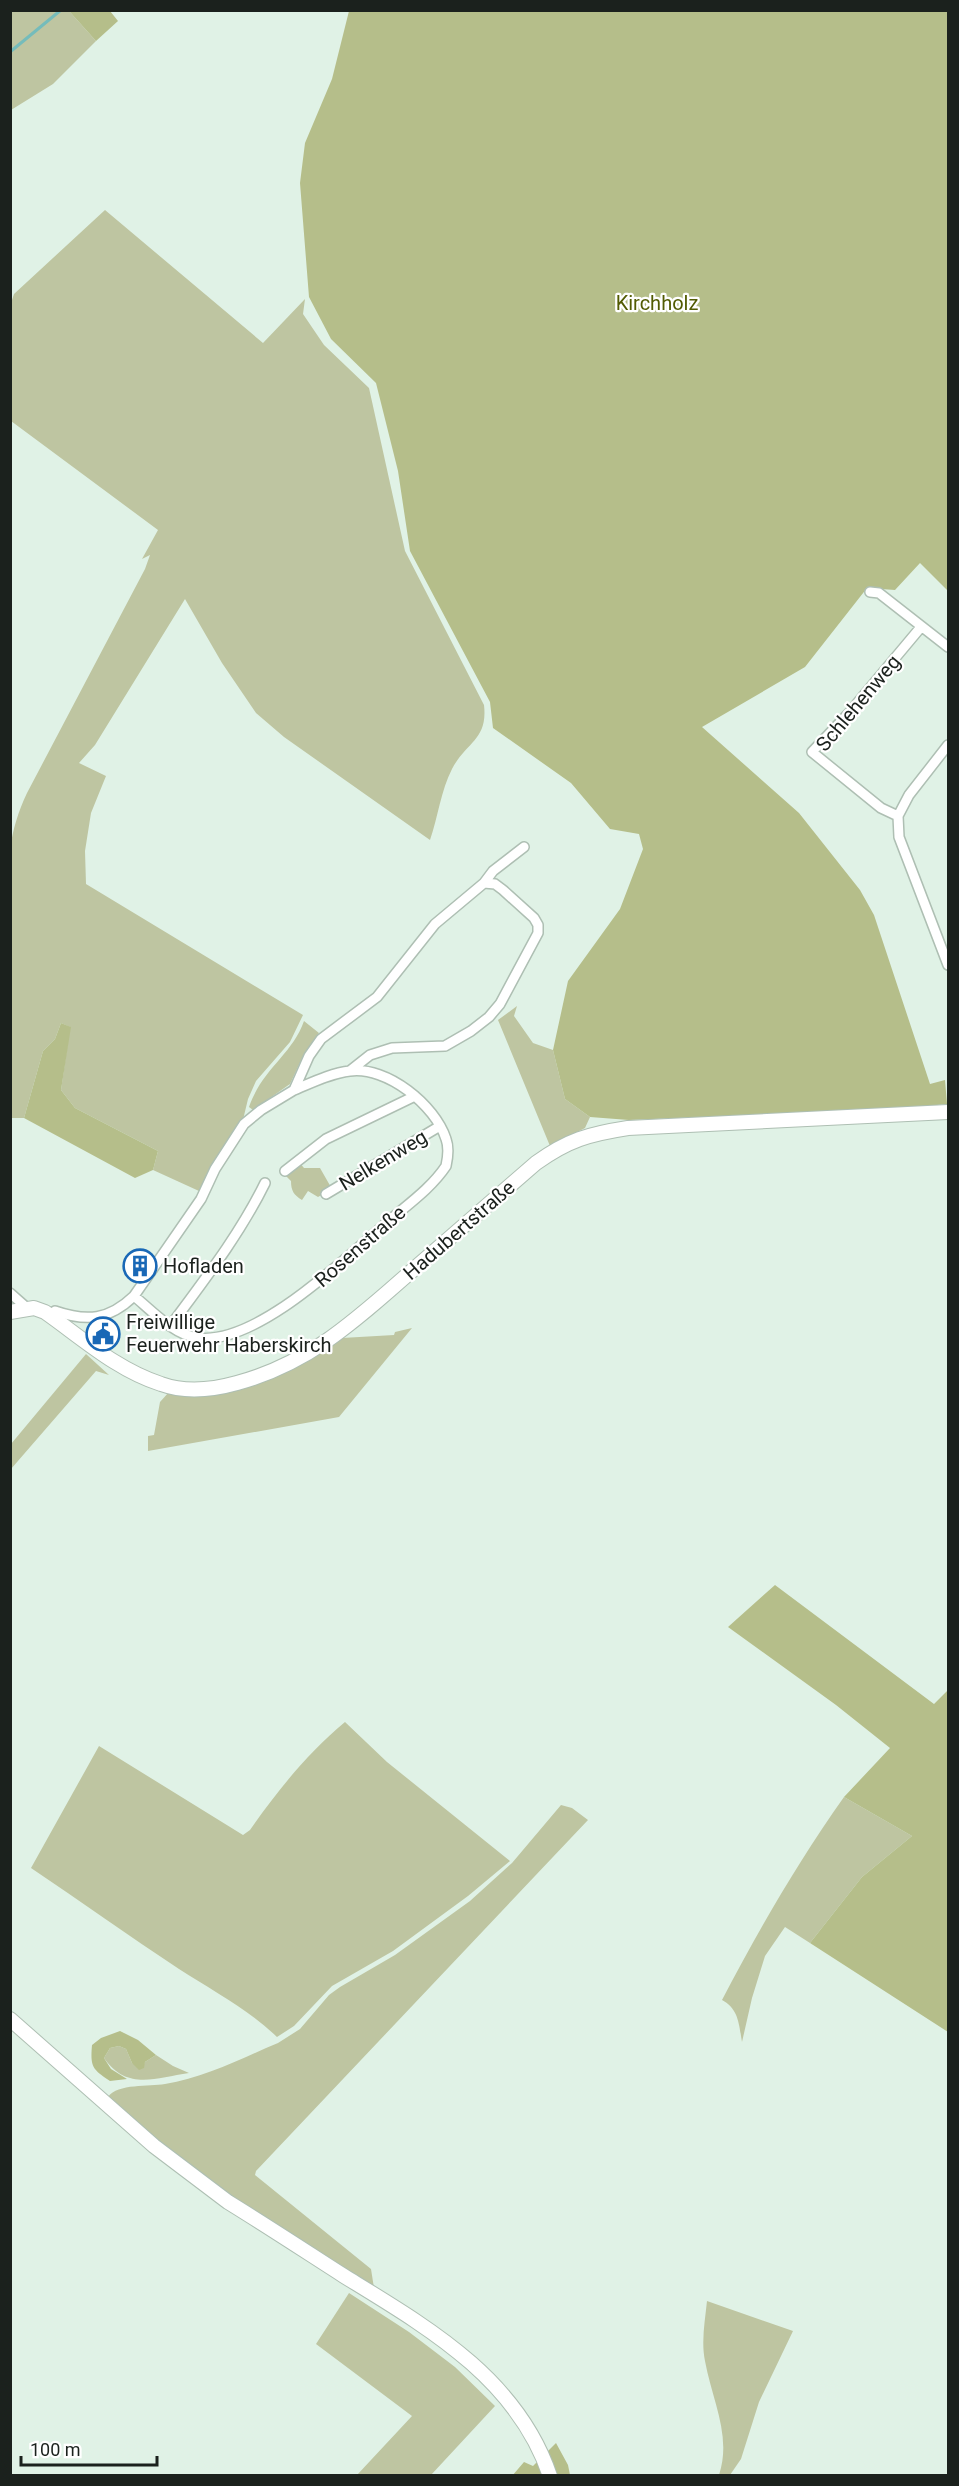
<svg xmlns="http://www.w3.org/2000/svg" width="959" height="2486" viewBox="0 0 959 2486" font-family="Roboto,sans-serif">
<rect width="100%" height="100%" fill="#e0f2e6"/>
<!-- green -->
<path fill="#bec5a1" d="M11,11H69L96,41L53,84L11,110Z
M105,210L263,343L305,299L303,314L324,345L369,388L405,551L484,705C488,740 466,742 452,769C441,790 438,817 430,840L284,737L256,713L222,663L185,599L95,745L79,763L106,776L91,813L85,851L86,884L303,1015L290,1042L256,1081L248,1099L242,1124L199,1191L153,1170L158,1151L75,1108L61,1090L70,1027L61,1023L55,1039L43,1051L24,1118H11L10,849C13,829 18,812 27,793L145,569L150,555L142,559L158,530L11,421L10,306L14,294Z
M517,1006L514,1016L533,1043L553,1050L565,1099L590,1117L585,1128L550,1146L498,1020Z
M304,1021L319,1033L304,1054L290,1084L253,1110L249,1107C262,1069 292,1055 304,1021Z
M298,1161L304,1168H320L332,1189L318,1197L308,1191L302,1200C294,1195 291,1191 291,1181L285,1175Z
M412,1328L339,1417L148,1451V1436L154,1435L160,1402L169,1392L219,1390L342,1338L394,1335L395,1332Z
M86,1354L109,1375L96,1371L11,1469V1444Z
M345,1722L387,1762L510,1861L468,1896L393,1951L332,1986L294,2026L277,2037C248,2009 213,1991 179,1969C129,1936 80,1901 31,1868L99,1746L243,1835L250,1830C278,1790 307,1754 345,1722Z
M844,1797L912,1836L862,1877L810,1943L785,1927L765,1956L752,1998L742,2042C739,2025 739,2009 722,2000C759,1929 798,1862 844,1797Z
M561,1805L572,1808L588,1820L256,2171L255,2175L371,2269L374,2288L232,2199L157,2143L108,2097C118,2083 149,2087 165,2084C204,2078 242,2058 278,2043L300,2029L329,1995L340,1987L395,1955L470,1901L512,1863Z
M119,2046L126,2049L132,2063L143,2066L145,2062L156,2055L173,2066L189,2073C155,2078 127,2091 104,2058L110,2048Z
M349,2293L409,2332L455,2367L495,2406L431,2475H357L412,2416L316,2344Z
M707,2301L793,2331L759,2402L741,2459L730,2475H719C732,2436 712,2400 705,2361C701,2341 705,2321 707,2301Z"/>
<!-- forest -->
<path fill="#b5be8a" d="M69,11H110L118,21L96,41Z
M349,11H948V591L920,563L895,590L867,588L805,667L702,727L799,813L860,890L874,915L930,1084L945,1080L947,1104L896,1109L629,1120L590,1117L565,1099L553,1050L568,981L620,909L643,849L639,834L610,829L571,783L493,728L490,702L410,551L398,471L376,383L331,339L309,297L300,183L305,143L332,79Z
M61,1023L71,1027L61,1090L75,1108L158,1151L153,1170L135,1178L24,1118L43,1051L55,1039Z
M775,1585L934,1704L948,1690V2032L810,1943L862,1877L912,1836L844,1797L890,1748L836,1705L728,1627Z
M120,2031L138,2040L156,2055L145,2062L144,2068L139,2070L132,2063L126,2049L119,2046L110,2048L104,2058L111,2069L127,2079L110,2081C93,2069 90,2068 92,2045L101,2038Z
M556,2443L568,2465L570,2475L512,2476L524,2462L533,2466Z"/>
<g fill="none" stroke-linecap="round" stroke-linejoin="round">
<!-- stream -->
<path stroke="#75bcbb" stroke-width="3" d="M10,52L61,10"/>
<!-- street casing -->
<g stroke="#aebfb3" stroke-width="12">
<path id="street" d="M870,592L879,593L948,647
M948,745L909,795L898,816L899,837L948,965
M898,816L881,808L812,752L849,713L921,627
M351,1070L370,1055L392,1048L445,1046L471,1031L489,1017L500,1004L538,933V925L534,918L503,890L495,884L484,883
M285,1171L326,1139L415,1096
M326,1194L440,1126
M10,1293L27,1308
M134,1296C152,1311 174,1335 198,1338C256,1345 342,1261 383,1226C404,1207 430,1190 446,1166C448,1157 449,1147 446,1139C435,1105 387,1066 350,1071C331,1073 311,1083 294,1090
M50,1315L55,1311C87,1322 109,1320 134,1296L201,1199L215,1169L244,1124L261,1110L294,1090L309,1056L321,1039L377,997L435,924L484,883L493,871L524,847
M171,1325C205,1279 240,1234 265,1183"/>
</g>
<!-- secondary casing -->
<g stroke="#aebfb3" stroke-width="16">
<path id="secondary" d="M10,1312L34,1308L45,1312C82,1338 117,1370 161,1384C186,1393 212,1390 237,1383C315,1362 363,1313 422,1262C460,1229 498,1196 536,1163C568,1140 589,1134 628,1128L948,1112
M10,2019L154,2146L228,2202C267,2226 305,2251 344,2276C427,2327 517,2378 550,2476"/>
</g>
<!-- street -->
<use href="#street" stroke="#fff" stroke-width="9"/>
<!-- secondary -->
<use href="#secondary" stroke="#fff" stroke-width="14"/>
</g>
<!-- icons -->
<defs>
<g id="building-ring" transform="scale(1.725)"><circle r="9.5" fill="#fff" stroke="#1968b6" stroke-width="1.5"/><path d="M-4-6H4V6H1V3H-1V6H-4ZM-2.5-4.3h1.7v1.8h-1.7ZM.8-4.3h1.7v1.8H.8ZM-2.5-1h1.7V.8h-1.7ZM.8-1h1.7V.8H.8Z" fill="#1968b6"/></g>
<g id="civic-ring" transform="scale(1.725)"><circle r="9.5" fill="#fff" stroke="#1968b6" stroke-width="1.5"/><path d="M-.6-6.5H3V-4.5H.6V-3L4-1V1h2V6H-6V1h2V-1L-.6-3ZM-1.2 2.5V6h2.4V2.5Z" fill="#1968b6"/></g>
</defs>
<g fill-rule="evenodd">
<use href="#building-ring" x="140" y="1266"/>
<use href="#civic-ring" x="103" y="1334"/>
</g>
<g text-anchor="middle" stroke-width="4.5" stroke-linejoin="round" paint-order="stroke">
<!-- park labels -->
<g font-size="20" fill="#525b03" stroke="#fff">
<text x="657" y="310">Kirchholz</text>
</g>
<!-- street labels -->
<g font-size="20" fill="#1b211d" stroke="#fff">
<text transform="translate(858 703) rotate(-50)" y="7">Schlehenweg</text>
<text transform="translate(383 1160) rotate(-31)" y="7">Nelkenweg</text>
<text transform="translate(459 1230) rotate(-41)" y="7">Hadubertstraße</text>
<text transform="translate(360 1246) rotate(-41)" y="7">Rosenstraße</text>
</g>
<!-- poi labels -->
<g font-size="20" fill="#1b211d" stroke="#fff" text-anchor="start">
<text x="163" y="1273">Hofladen</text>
<text x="126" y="1329">Freiwillige<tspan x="126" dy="23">Feuerwehr Haberskirch</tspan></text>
</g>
</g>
<!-- border -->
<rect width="959" height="2486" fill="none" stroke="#1b211d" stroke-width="24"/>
<!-- scale -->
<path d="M21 2456v9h136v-9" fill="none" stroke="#1b211d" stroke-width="3"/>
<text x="30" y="2456" font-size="18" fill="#1b211d" stroke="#ffffff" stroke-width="4.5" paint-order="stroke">100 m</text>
</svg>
